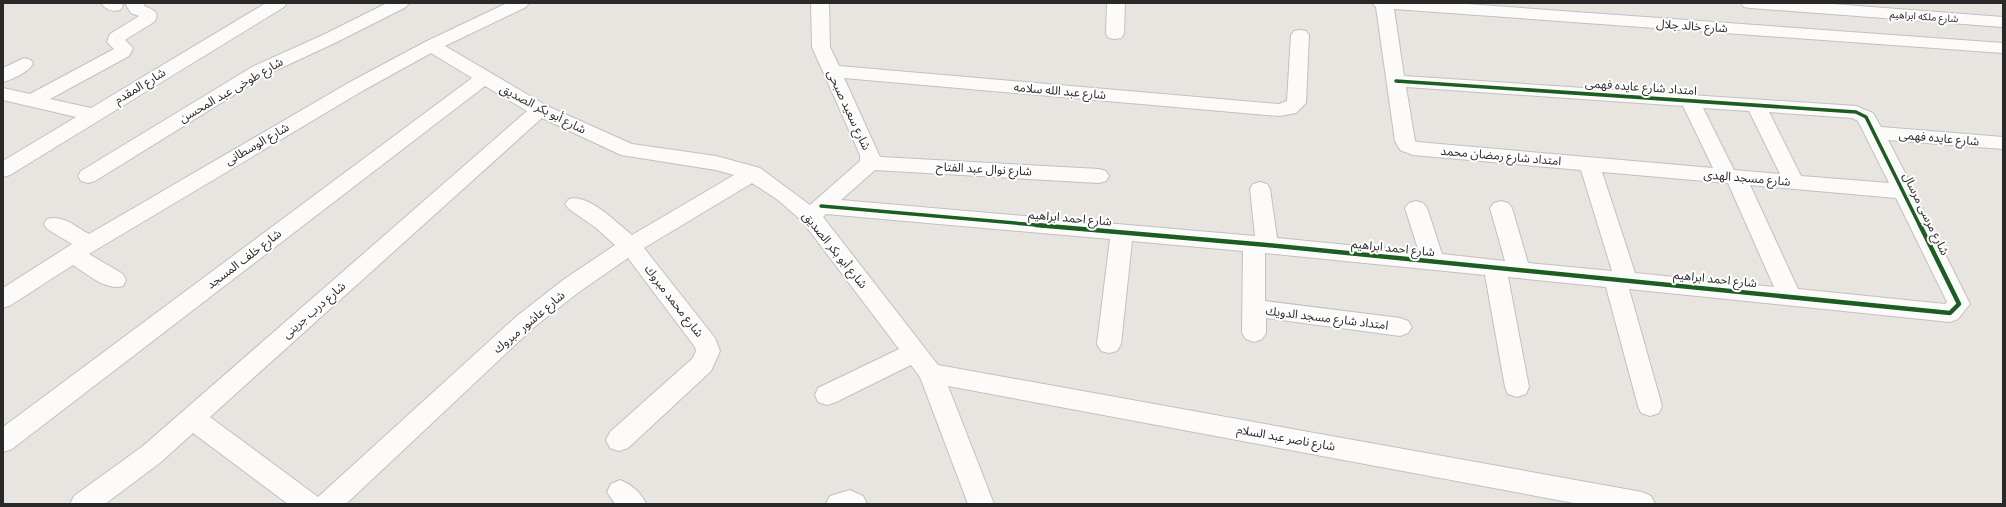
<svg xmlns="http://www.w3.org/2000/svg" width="2006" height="507" viewBox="0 0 2006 507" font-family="Overpass,'Noto Sans Arabic',sans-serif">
<rect width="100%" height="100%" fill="#e8e4df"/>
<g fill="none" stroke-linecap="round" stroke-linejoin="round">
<!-- street casing -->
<g stroke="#c2c0c0" stroke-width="2">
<path id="street" d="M101,3H121L123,6L120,10C112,12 106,10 101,3Z
M127,3H145L144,6C152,9 161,12 154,22L125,40L133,48L129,56L50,99L91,108L266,3H287L284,7L10,175L3,177V161L76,117L3,100V88L30,94L114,49L107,42L110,34L139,16L131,13L126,5Z
M387,3H409L406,7L337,42L266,75L95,181L88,183L81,181L78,176L81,171L252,67L325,34Z
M507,3H529L526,7L445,46L547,106L632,144L716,156L760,168L810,205L860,161V155L812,47L811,3H829L830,47L839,66L1279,104L1287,101L1291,35L1294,31L1300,30L1306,31L1309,35L1306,103L1296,113L1279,116L844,78L880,157L1099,169L1106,171L1109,176L1106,181L1099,183L875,170L841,200L1255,236L1250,189L1253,184L1260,182L1267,184L1270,189L1277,238L1419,252L1405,208L1409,203L1416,201L1423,203L1427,208L1442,254L1505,261L1490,208L1494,203L1501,201L1508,203L1512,208L1528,263L1612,271L1581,170L1413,155L1400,150L1395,141L1376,7L1372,3H1453L2003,43V53L1394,9L1404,76L1856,106L1873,113L1881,127L2003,137V149L1888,140L1915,192V194L1970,304L1958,319L1950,322L1629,289L1662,406L1659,413L1650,416L1641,413L1638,406L1606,287L1508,277L1529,387L1526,394L1517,397L1508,394L1505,387L1485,275L1265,253V301L1400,318L1408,321L1412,327L1408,333L1400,336L1266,318V333L1262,339L1254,342L1246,339L1242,333L1243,251L1132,241L1121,344L1117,351L1109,353L1101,351L1097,344L1110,239L826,214L823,217L938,365L1642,492L1651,496L1655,504H1579L948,386L994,504H968L920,377L911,365L836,402L827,405L818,402L815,395L818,388L899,349L802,221L778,200L752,183L644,248L715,338L720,351L711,371L628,448L619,451L610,448L606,440L610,432L693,358L696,351L695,347L628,258L579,292L533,328L346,504H288L193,433L161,462L105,504H70L74,496L143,446L527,111L485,86L12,449L3,452V427L472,78L431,53L364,90L89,254L123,274L126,280L123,286C106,291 87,274 73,265L11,305L3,308V288L72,244L47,229L44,224L47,219C63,214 76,227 89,234L350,82L425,42ZM1406,87L1683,106L1713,168L1417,142L1415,141ZM1703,108L1749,111L1780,174L1734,170ZM1769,112L1852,118L1858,121L1889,183L1801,176ZM542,118L621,155L716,170L734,175L632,235C617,223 588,193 569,199L565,204L569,209L596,228L615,245L563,280L517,316L318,497L210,417ZM1602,172L1728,183L1774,287L1635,273ZM1750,185L1896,198L1947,302L1945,304L1798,289Z
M1107,3H1125L1124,34L1121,38L1115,39L1109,38L1106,34Z
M1741,3H1819L2003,17V27L1750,8L1744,7Z
M24,58L31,60L33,64C27,73 13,79 3,82V68Z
M620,480C632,485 641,492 646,504H615L607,492L611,484Z
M850,490L863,496L867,504H826L830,496Z"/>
</g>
<!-- street -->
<use href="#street" fill="#fcfbfa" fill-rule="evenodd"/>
<!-- cycleway-far1 casing -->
<g stroke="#fff" stroke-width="5.5">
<path id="cycleway-far1" d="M1396,81L1856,112L1866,117L1920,226
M821,206L1048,226"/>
</g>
<!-- cycleway casing -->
<g stroke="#fff" stroke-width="7">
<path id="cycleway" d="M1036,225L1267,245L1950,313L1959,304L1920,225"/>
</g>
<!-- cycleway-far1 -->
<use href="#cycleway-far1" stroke="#1b5e20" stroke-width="3.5"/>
<!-- cycleway -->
<use href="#cycleway" stroke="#1b5e20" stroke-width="4.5"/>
</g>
<g text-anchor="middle" stroke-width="4" stroke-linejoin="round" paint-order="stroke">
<!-- far-street labels -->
<g font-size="10" fill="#292929" stroke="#fff">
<text transform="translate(1924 16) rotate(4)" y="4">شارع ملكه ابراهيم</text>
</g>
<!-- street labels -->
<g font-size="12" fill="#292929" stroke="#fff">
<text transform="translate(1692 26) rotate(4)" y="4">شارع خالد جلال</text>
<text transform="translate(140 86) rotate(-31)" y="4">شارع المقدم</text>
<text transform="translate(1641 87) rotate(4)" y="4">امتداد شارع عايده فهمى</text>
<text transform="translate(231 90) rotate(-30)" y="4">شارع طوخى عبد المحسن</text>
<text transform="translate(1060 91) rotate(5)" y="4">شارع عبد الله سلامه</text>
<text transform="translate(543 109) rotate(27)" y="4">شارع أبو بكر الصديق</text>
<text transform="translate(849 110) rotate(65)" y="4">شارع سعيد صبحى</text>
<text transform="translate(1939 138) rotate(5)" y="4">شارع عايده فهمى</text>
<text transform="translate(257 144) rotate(-30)" y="4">شارع الوسطانى</text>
<text transform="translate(1501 156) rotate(5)" y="4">امتداد شارع رمضان محمد</text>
<text transform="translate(984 169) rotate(3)" y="4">شارع نوال عبد الفتاح</text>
<text transform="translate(1747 178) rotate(5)" y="4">شارع مسجد الهدى</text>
<text transform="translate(1926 214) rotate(64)" y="4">شارع مرسى مرسال</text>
<text transform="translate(1070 218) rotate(5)" y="4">شارع احمد ابراهيم</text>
<text transform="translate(1393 248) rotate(6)" y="4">شارع احمد ابراهيم</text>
<text transform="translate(835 250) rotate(51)" y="4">شارع أبو بكر الصديق</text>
<text transform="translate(244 259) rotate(-37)" y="4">شارع خلف المسجد</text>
<text transform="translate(1715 279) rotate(6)" y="4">شارع احمد ابراهيم</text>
<text transform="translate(674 301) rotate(52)" y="4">شارع محمد مبروك</text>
<text transform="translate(314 310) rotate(-41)" y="4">شارع درب جرينى</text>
<text transform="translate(1327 318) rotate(7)" y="4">امتداد شارع مسجد الدويك</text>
<text transform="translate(529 322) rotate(-40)" y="4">شارع عاشور مبروك</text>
<text transform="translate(1286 438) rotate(10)" y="4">شارع ناصر عبد السلام</text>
</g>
</g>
<!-- border -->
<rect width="2006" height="507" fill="none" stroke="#292929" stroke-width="8"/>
</svg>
